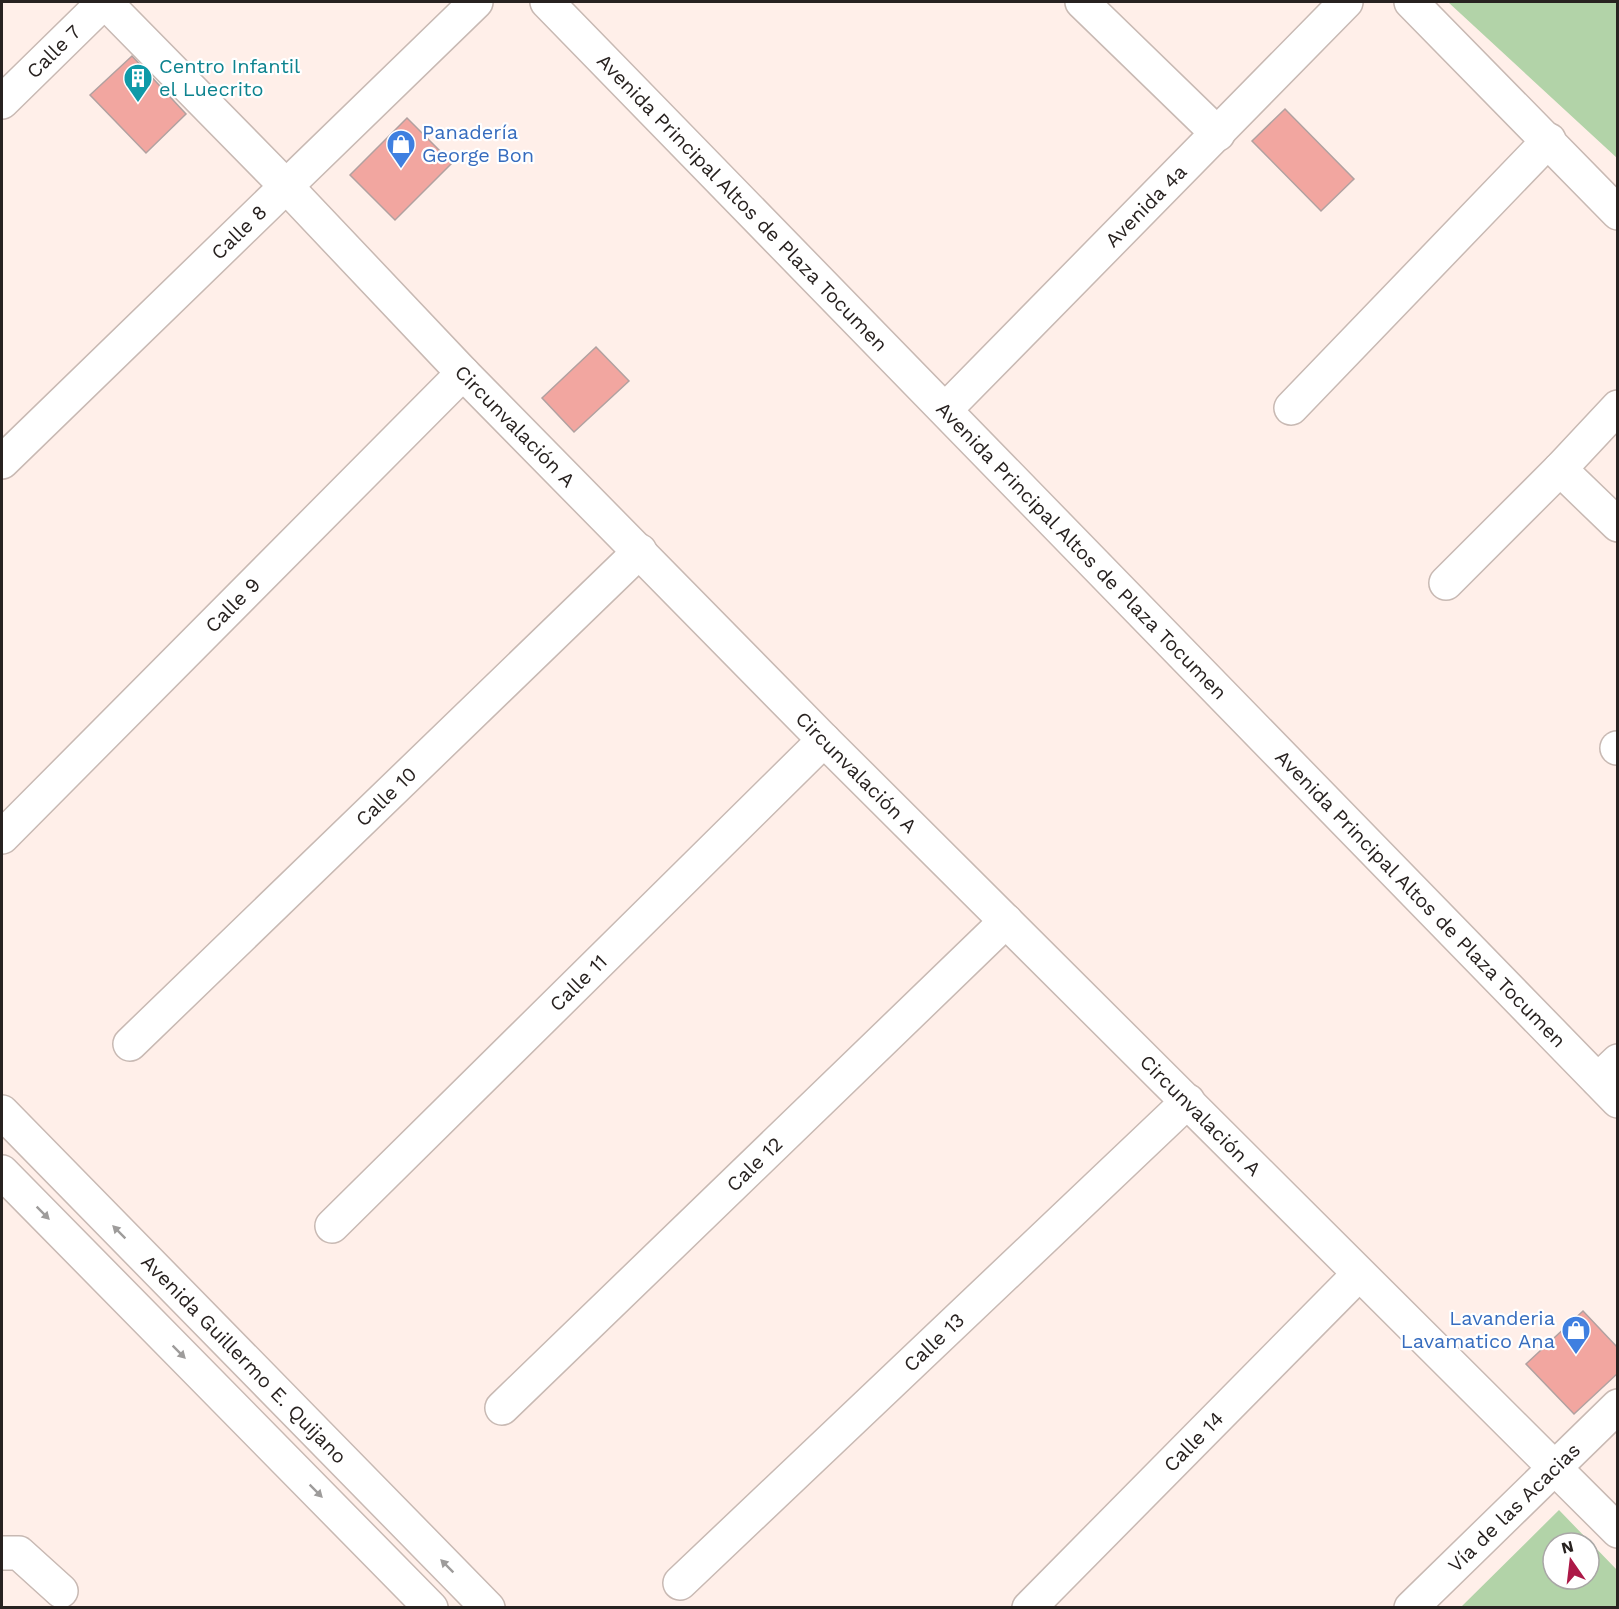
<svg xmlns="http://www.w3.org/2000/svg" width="1619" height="1609" viewBox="0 0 1619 1609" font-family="'Work Sans',sans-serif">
<rect width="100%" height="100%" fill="#ffefe9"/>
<!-- green -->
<path fill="#b2d3a8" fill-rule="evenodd" d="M1448,2H1617V158Z
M1559,1510L1617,1570V1607H1461ZM1553,1543H1589V1579H1553Z"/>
<!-- building -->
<path fill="#f2a6a0" stroke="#b1a1a0" stroke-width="1.5" d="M132,56L186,114L146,153L90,95Z
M1285,109L1354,179L1321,211L1252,141Z
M407,118L452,163L395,220L350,175Z
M596,347L629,381L574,432L542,398Z
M1583,1311L1618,1348V1373L1574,1414L1526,1364Z"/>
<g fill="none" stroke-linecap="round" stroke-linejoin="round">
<!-- minor casing -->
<g stroke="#c8b9b3" stroke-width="36">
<g id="minor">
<path id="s1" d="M105,2L285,185L463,373L824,740L1618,1531"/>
<path id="s2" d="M547,2L1618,1101"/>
<path d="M1082,2L1218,134"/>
<path d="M1411,2L1618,213"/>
<path id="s3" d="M2,102L104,2"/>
<path d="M1291,408L1549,140"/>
<path id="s4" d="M946,409L1346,2"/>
<path id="s5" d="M2,462L476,2"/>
<path d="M1560,469L1618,525"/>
<path d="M1446,583L1560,469L1618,407"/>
<path d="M1617,748H1618"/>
<path id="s6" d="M2,837L463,373"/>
<path id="s7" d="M130,1044L640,551"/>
<path d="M1598,1080L1618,1061"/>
<path id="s8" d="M332,1226L824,740"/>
<path id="s9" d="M502,1408L1006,921"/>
<path d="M2,1553H19L61,1591"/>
<path id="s10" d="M680,1583L1188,1101"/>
<path id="s11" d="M1029,1608L1358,1275"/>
<path id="s12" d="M1411,1608L1618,1406"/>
</g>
</g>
<!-- tertiary casing -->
<g stroke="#c8b9b3" stroke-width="36">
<g id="tertiary">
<path id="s13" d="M2,1112L488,1608"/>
<path d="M2,1172L431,1608"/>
</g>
</g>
<!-- minor -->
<use href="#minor" stroke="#fff" stroke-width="33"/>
<!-- tertiary -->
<use href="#tertiary" stroke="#fff" stroke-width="33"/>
</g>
<!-- one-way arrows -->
<defs><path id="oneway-solid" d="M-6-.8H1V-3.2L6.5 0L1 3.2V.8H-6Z" transform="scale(1.5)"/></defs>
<g fill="#9e9c9b">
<use href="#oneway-solid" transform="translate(43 1213) rotate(45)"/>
<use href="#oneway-solid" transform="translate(119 1232) rotate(-135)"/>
<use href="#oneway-solid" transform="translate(179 1352) rotate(45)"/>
<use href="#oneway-solid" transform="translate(316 1491) rotate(45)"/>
<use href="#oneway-solid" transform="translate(447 1566) rotate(-135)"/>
</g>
<!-- icons -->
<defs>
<g id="building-pin" transform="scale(1.5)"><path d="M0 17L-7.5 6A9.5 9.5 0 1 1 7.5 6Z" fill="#0f9aa8" stroke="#fff"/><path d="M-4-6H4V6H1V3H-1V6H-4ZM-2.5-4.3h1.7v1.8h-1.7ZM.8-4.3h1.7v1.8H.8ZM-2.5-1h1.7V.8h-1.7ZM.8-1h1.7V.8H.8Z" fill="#fff"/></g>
<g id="shop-pin" transform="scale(1.5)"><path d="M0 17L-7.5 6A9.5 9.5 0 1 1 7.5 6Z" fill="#3f7fe0" stroke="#fff"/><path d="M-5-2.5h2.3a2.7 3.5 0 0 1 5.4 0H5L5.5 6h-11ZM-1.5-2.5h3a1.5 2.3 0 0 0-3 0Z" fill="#fff"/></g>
</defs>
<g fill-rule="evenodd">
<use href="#building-pin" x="138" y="78"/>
<use href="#shop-pin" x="401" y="144"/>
<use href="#shop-pin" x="1576" y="1330"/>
</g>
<g text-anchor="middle" stroke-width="4.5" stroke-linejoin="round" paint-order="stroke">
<!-- street labels -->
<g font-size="20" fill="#282220" stroke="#fff">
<text dy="7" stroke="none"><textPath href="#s3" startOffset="72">Calle 7</textPath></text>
<text dy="7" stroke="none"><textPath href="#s2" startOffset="280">Avenida Principal Altos de Plaza Tocumen</textPath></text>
<text dy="7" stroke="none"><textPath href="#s4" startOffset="285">Avenida 4a</textPath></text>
<text dy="7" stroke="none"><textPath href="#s5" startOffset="330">Calle 8</textPath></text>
<text dy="7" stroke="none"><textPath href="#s1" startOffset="590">Circunvalación A</textPath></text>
<text dy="7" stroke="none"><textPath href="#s2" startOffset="766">Avenida Principal Altos de Plaza Tocumen</textPath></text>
<text dy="7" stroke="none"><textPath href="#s6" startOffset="327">Calle 9</textPath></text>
<text dy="7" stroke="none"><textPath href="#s1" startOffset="1076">Circunvalación A</textPath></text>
<text dy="7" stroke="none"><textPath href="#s7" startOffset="356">Calle 10</textPath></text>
<text dy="7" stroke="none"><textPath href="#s2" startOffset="1252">Avenida Principal Altos de Plaza Tocumen</textPath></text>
<text dy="7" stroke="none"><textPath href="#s8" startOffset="346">Calle 11</textPath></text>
<text dy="7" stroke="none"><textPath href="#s1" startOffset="1562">Circunvalación A</textPath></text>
<text dy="7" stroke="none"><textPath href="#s9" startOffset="351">Cale 12</textPath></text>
<text dy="7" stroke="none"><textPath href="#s10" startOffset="350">Calle 13</textPath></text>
<text dy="7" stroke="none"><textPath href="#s13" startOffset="346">Avenida Guillermo E. Quijano</textPath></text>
<text dy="7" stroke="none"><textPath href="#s11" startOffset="234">Calle 14</textPath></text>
<text dy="7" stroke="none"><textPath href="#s12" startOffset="144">Vía de las Acacias</textPath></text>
</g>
<!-- culture labels -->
<g font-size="20" fill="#0d838f" stroke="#fff" text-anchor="start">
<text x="159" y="73">Centro Infantil<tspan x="159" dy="23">el Luecrito</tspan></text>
</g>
<!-- shop labels -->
<g font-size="20" fill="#366cbe" stroke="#fff" text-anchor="start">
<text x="422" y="139">Panadería<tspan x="422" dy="23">George Bon</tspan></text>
<text x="1555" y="1325" text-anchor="end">Lavanderia<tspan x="1555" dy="23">Lavamatico Ana</tspan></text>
</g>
</g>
<!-- border -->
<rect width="1619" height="1609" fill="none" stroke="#282220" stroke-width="6"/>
<!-- north arrow -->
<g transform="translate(1571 1561) rotate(346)"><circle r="28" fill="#ffffff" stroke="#a9a7a6" stroke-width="1.5"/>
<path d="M0-4.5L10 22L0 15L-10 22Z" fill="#ac1947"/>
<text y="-9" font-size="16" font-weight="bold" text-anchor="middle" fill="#282220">N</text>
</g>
</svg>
